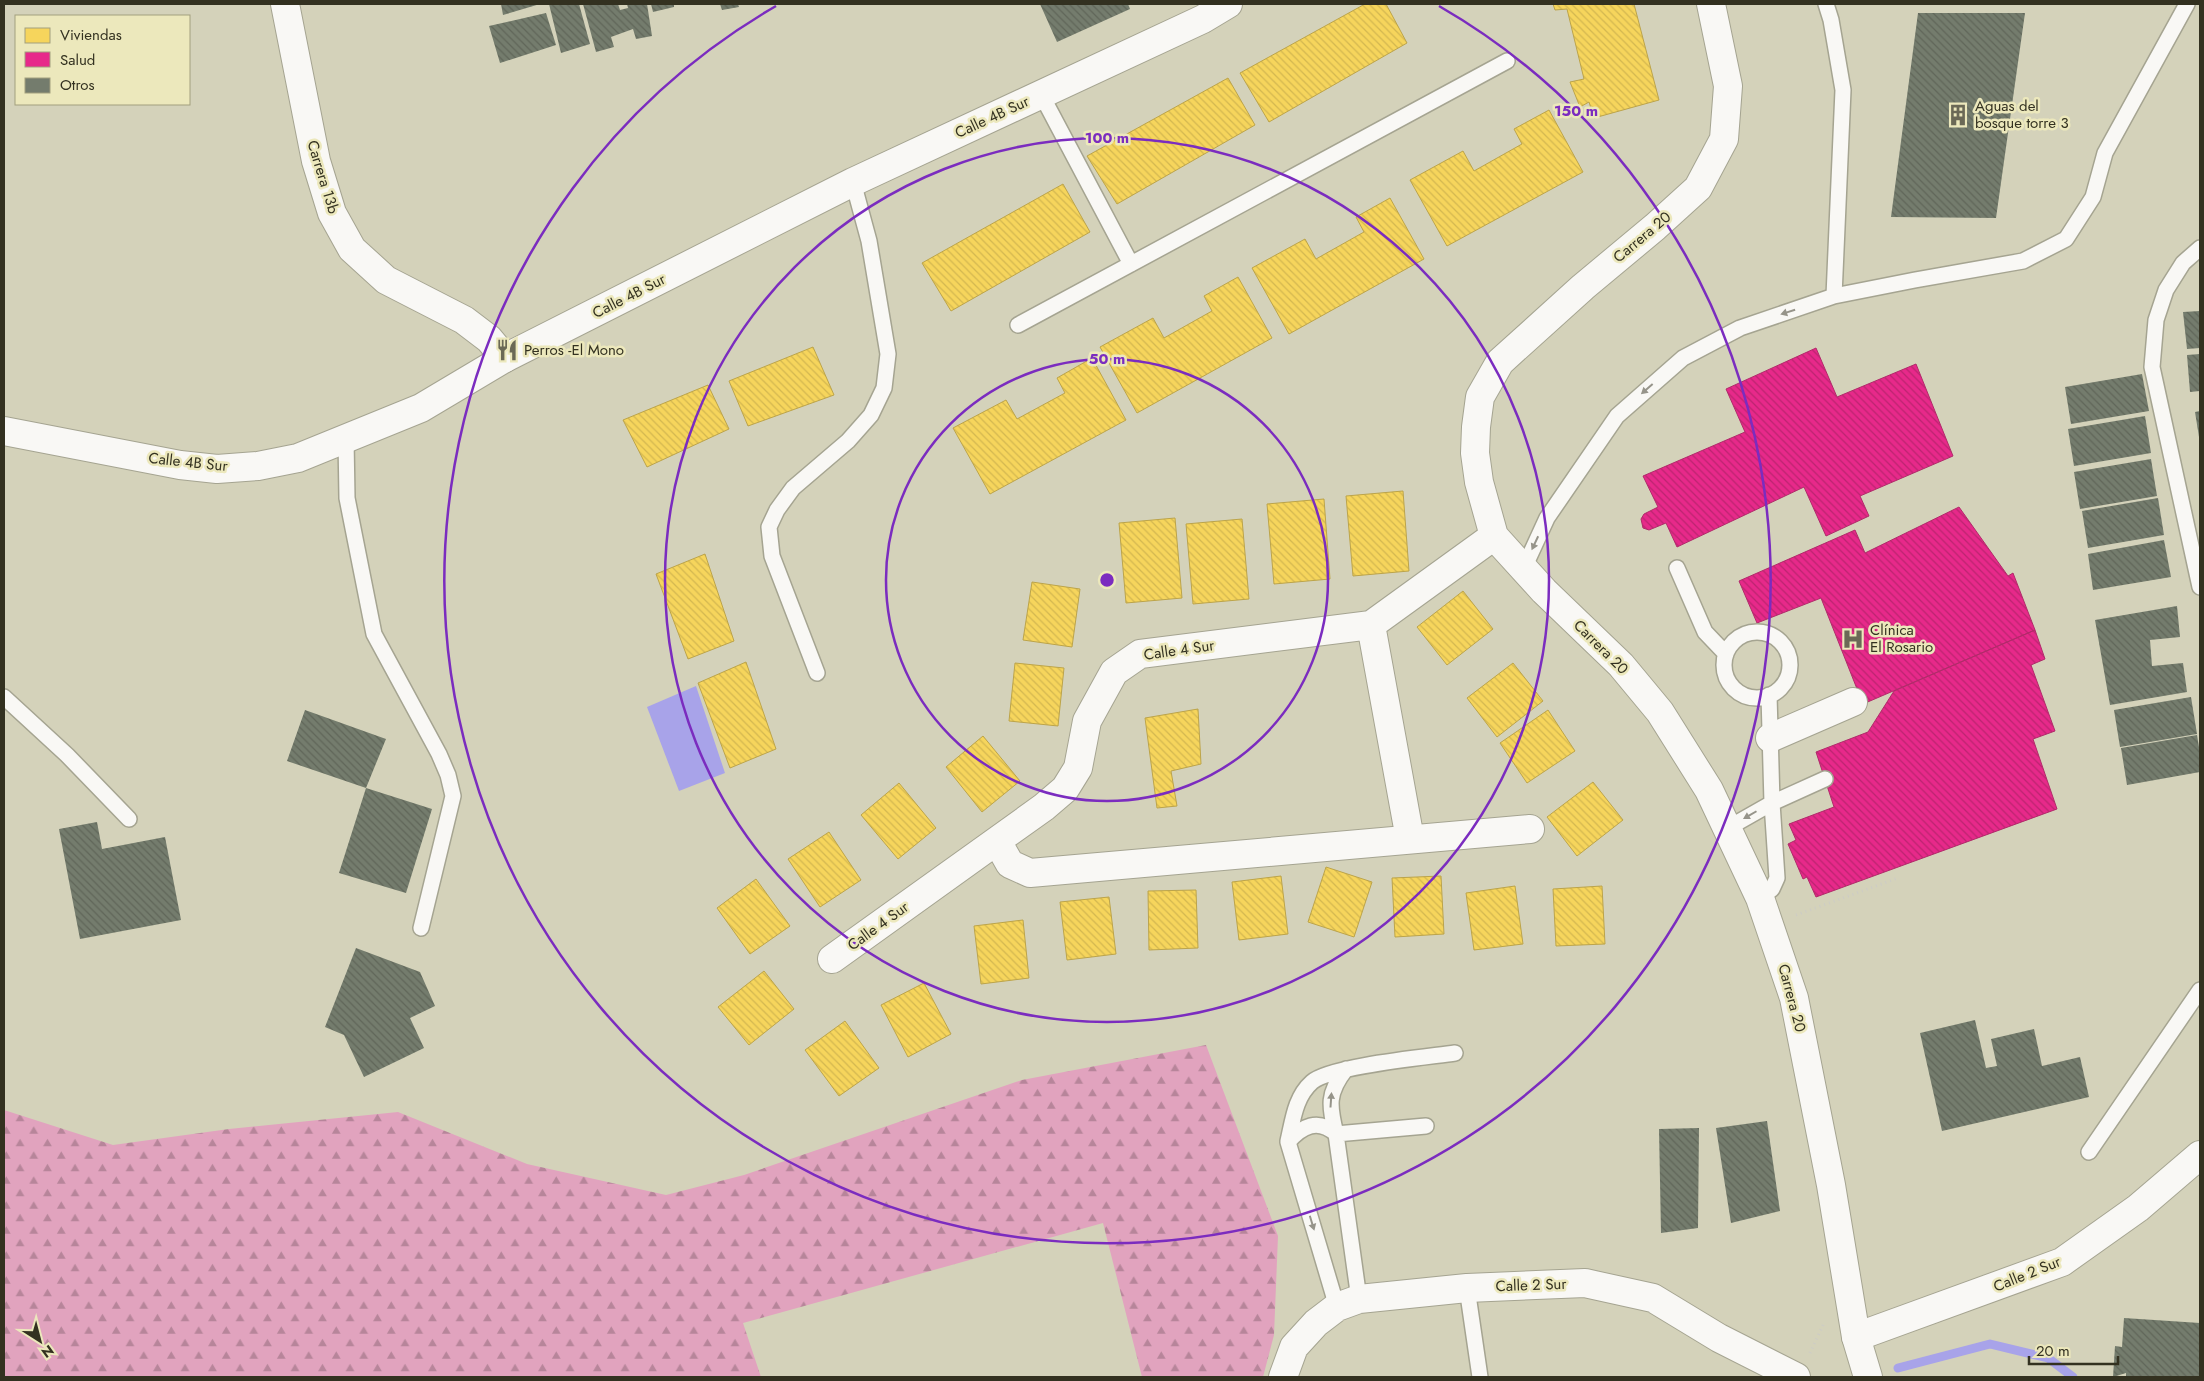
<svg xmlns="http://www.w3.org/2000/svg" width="2204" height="1381" viewBox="0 0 2204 1381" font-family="Jost,sans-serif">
<defs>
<pattern id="forest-firs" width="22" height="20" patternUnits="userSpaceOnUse" patternTransform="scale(1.25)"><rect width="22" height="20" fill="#e1a3be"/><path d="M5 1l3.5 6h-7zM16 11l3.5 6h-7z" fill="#b7859a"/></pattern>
<pattern id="homes-back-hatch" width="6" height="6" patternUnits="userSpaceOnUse" patternTransform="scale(1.25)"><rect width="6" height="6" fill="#f6d55c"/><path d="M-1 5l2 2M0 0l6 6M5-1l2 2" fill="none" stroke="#d3b750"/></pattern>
<pattern id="health-back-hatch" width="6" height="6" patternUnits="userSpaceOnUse" patternTransform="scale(1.25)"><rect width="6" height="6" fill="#e7298a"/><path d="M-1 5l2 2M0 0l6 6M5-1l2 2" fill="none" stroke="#bc2470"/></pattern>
<pattern id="building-back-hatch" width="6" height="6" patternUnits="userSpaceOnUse" patternTransform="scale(1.25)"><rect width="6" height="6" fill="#747c6d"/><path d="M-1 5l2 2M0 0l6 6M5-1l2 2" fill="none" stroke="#606659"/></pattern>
</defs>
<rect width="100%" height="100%" fill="#d4d2ba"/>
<!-- forest -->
<path fill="url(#forest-firs)" d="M1206,1045L1278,1236L1274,1335L1263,1377H1142L1103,1223L743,1323L761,1377H4V1110L113,1145L229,1129L398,1112L527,1164L666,1195L744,1175L1022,1080Z"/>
<!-- water -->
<path fill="#a8a3e9" d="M696,686L725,773L679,791L647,707Z"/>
<!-- homes -->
<path fill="url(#homes-back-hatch)" stroke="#bca44a" d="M1365,4H1386L1407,43L1269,122L1240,73Z
M1553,4H1634L1659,100L1594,118L1589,102L1580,107L1570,82L1584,79L1567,9L1555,10Z
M1228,78L1255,125L1117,204L1087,156Z
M1549,110L1583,172L1447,246L1410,180L1463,151L1474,171L1522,144L1514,129Z
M1063,184L1090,232L951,311L922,263Z
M1390,198L1424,259L1289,334L1252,268L1305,239L1316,259L1364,232L1356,217Z
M1238,277L1272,338L1137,413L1100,347L1153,318L1164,338L1212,311L1204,296Z
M813,347L834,395L748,426L729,381Z
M1092,358L1126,420L990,494L953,428L1006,400L1017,419L1065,393L1057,378Z
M708,385L729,429L647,467L623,420Z
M1403,491L1409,571L1353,576L1346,496Z
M1324,499L1330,579L1274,584L1267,504Z
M1175,518L1182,598L1126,603L1119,523Z
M1242,519L1249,599L1193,604L1186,524Z
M705,554L734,641L688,659L656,574Z
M1032,582L1080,589L1072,647L1023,640Z
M1463,591L1493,629L1447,665L1417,627Z
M746,662L776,749L730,768L698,683Z
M1015,663L1064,668L1058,726L1009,721Z
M1513,663L1543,701L1497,737L1467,698Z
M1198,709L1201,764L1171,771L1177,806L1157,808L1145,718Z
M1548,710L1575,751L1527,783L1500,743Z
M983,736L1020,781L982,812L946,767Z
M1593,782L1623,820L1577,856L1547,817Z
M899,783L936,828L898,859L861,815Z
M829,832L861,880L820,907L788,859Z
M1326,867L1372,882L1354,937L1308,922Z
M1281,876L1288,934L1239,940L1232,882Z
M1441,876L1444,934L1395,937L1392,878Z
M756,879L790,926L750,954L717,908Z
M1515,886L1523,944L1474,950L1466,893Z
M1602,886L1605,944L1556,946L1553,889Z
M1196,890L1198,948L1149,950L1148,891Z
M1109,897L1116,954L1067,960L1060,902Z
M1023,920L1029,978L981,984L974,926Z
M764,971L794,1009L749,1045L718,1007Z
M924,983L951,1034L908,1057L881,1005Z
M845,1021L879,1068L839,1096L805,1050Z"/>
<!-- health -->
<path fill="url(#health-back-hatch)" stroke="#b12b6a" d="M1816,348L1837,397L1916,364L1953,456L1860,496L1869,516L1826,536L1804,487L1677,547L1666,523L1649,530L1643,528L1641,519L1644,514L1658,507L1643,476L1745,432L1726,389Z
M1959,507L2008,576L2013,573L2035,630L1863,704L1821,598L1757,623L1739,581L1855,530L1865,553Z
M2035,630L2045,659L2031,665L2055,731L2033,739L2057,809L1816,897L1807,877L1803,879L1788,844L1796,840L1789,824L1834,807L1816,752L1868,732L1894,691Z"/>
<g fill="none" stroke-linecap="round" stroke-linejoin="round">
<!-- stream -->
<path stroke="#a8a3e9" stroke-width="9" d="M1898,1368L1990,1344L2048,1358L2073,1377"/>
</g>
<!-- building -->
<path fill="url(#building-back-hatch)" d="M501,4H540L503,15Z
M549,4H579L590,44L561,53Z
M583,4H618L620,10L628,8L627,4H647L652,36L636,39L633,29L611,37L614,47L596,52Z
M651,4H674V7L653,12Z
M720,4H738L739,7L722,10Z
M1040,4H1128L1130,9L1057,42Z
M546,13L556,45L500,63L489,26Z
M1918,13H2025L1996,218L1891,217Z
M2200,311V348L2187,349L2183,312Z
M2200,354V391L2190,392L2187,355Z
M2142,374L2149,411L2071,424L2065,387Z
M2200,411V437H2199L2195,412Z
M2145,416L2151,453L2074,466L2068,429Z
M2151,459L2157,496L2080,509L2074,472Z
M2158,498L2164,535L2088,548L2082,511Z
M2164,540L2171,577L2093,590L2088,554Z
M2177,606L2180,637L2150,640L2152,666L2183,663L2187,692L2110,705L2095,620Z
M2191,697L2197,734L2120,747L2114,710Z
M305,710L386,739L366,788L287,761Z
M2197,735L2200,753V772L2127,785L2121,748Z
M366,788L432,809L406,893L339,873Z
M97,822L102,849L165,837L181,920L80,939L59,829Z
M356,948L420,972L435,1006L410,1018L424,1048L364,1077L344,1035L325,1027Z
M1975,1020L1986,1068L1997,1066L1991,1039L2034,1029L2042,1066L2080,1057L2089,1097L1942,1131L1920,1033Z
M1767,1121L1780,1211L1731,1223L1716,1128Z
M1699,1128L1698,1228L1661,1233L1659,1129Z
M2124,1318L2200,1323V1377H2126V1373L2113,1377L2115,1346L2122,1347Z"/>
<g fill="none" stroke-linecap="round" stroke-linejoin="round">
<!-- lane casing -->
<g stroke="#a5a491" stroke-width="18">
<path id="lane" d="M1826,4L1831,20L1843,90L1834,296
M1041,94L1131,264
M2200,248L2183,263L2166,290L2156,320L2152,367L2200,587
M1018,325L1507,61
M346,439L347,498L374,634L439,754L448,775L453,796L421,928
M1524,568L1547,518L1617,416L1683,358L1740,328L1834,296L1915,280L2023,261L2066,239L2093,197L2105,153L2187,4
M1677,568L1705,632L1726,654
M1724 665a33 33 0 1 1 66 0a33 33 0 1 1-66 0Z
M817,673L772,556L769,527L777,510L793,488L848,441L871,415L884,388L888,354L869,241L853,182
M4,697L67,755L129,819
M1728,828L1772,803L1825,779
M1760,898L1772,889L1777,878L1772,803L1769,695
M1346,1069C1327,1093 1329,1106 1336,1134L1426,1126
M1288,1141C1293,1120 1295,1097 1312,1082C1330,1066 1427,1057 1455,1053
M2089,1152L2200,990
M1467,1288L1480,1377
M1337,1307L1288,1142C1302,1126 1318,1118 1336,1134L1359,1299"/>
</g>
<!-- street casing -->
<g stroke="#a5a491" stroke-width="30">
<path id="street" d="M285,4L316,161L332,213L352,249L386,280L464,320L489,339L505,358
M1371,625L1410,839
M1770,738L1853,702
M997,841L1010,864L1030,873L1530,829
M832,959L1044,807L1065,789L1078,768L1087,721L1114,672L1140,654L1371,625L1494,536
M1856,1337L2062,1262L2138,1208L2200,1155
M1283,1377L1294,1347L1316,1323L1337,1307L1359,1299L1467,1288L1585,1283L1653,1298L1719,1338L1796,1377"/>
</g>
<!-- secondary casing -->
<g stroke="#a5a491" stroke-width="30">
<path id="secondary" d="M1711,4L1728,86L1724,139L1698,188L1655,227L1583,287L1500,362L1480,397L1476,427L1475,453L1479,482L1494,536L1544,591L1621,665L1660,712L1709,790L1760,898L1794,998L1831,1185L1856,1337L1868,1377
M4,431L180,465L217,469L258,466L298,458L421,408L505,358L853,182L1203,19L1228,4"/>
</g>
<!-- path -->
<path stroke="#cdccc5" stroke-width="3" stroke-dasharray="1 4" stroke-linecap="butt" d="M1796,915L1898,878
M1810,1353L1824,1323"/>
<!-- lane -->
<use href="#lane" stroke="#f9f8f5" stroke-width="15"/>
<!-- street -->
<use href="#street" stroke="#f9f8f5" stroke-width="28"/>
<!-- secondary -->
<use href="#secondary" stroke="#f9f8f5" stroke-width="28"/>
</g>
<!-- one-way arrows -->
<defs><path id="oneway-solid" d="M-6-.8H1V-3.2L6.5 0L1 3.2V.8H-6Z" transform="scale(1.25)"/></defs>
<g fill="#96948a">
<use href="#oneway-solid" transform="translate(1788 312) rotate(162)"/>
<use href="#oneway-solid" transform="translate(1647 389) rotate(139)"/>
<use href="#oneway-solid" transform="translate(1535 543) rotate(115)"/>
<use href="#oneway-solid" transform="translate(1750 815) rotate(150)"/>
<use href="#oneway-solid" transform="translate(1331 1100) rotate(-86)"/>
<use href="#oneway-solid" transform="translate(1312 1223) rotate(73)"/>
</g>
<!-- distance rings -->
<g fill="none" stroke="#7b2cbf" stroke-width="2.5">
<circle cx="1107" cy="580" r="221"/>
<circle cx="1107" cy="580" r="442"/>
<path d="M1439 6A663 663 0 1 1 776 6"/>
</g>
<!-- icons -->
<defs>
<g id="building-bare" transform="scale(1.725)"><path d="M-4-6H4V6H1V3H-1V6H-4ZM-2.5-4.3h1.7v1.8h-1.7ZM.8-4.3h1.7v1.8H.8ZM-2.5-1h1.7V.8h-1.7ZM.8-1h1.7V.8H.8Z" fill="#6b6956" stroke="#ece8bc" stroke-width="2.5" paint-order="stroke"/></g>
<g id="restaurant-bare" transform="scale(1.725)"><path d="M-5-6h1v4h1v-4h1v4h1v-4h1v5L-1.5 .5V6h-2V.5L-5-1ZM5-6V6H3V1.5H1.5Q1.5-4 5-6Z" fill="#6b6956" stroke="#ece8bc" stroke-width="2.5" paint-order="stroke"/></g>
<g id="hospital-bare" transform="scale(1.725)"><path d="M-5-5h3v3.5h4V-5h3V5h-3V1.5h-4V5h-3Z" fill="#6b6956" stroke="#ece8bc" stroke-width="2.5" paint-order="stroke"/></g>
</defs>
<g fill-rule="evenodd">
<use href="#building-bare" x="1958" y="115"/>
<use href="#restaurant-bare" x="507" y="350"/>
<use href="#hospital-bare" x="1853" y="639"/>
</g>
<g text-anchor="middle" stroke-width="5" stroke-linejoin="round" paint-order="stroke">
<!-- poi labels -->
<g font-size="15" fill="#333120" stroke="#ece8bc" text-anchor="start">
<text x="1975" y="111">Aguas del<tspan x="1975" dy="17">bosque torre 3</tspan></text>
<text x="524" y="355">Perros -El Mono</text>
<text x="1870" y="635">Clínica<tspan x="1870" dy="17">El Rosario</tspan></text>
</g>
<!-- street labels -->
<g font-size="15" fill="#333120" stroke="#ece8bc">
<text transform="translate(992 117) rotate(-25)" y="5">Calle 4B Sur</text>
<text transform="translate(323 177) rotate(73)" y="5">Carrera 13b</text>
<text transform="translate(1642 237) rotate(-40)" y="5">Carrera 20</text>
<text transform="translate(629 296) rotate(-27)" y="5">Calle 4B Sur</text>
<text transform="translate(188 462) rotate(6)" y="5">Calle 4B Sur</text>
<text transform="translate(1601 647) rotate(45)" y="5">Carrera 20</text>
<text transform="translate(1179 650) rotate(-8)" y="5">Calle 4 Sur</text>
<text transform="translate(878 926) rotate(-36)" y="5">Calle 4 Sur</text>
<text transform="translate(1792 998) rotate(75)" y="5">Carrera 20</text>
<text transform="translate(2027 1274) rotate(-22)" y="5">Calle 2 Sur</text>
<text transform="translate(1531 1285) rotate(-2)" y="5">Calle 2 Sur</text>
</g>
</g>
<circle cx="1107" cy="580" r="8" fill="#7b2cbf" stroke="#ece8bc" stroke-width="2.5"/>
<g font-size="15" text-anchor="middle" font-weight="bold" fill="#7b2cbf" stroke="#ece8bc" stroke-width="5" stroke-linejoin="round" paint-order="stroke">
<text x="1576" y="116">150 m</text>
<text x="1107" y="143">100 m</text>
<text x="1107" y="364">50 m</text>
</g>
<!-- border -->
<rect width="2204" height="1381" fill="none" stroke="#333120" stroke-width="10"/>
<!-- legend -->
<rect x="15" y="15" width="175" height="90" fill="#ece8bc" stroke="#a29f7e"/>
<rect x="25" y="28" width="25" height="15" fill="#f6d55c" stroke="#a29f7e"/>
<text x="60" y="40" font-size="15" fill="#333120">Viviendas</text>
<rect x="25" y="52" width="25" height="15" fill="#e7298a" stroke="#a29f7e"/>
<text x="60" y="65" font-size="15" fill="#333120">Salud</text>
<rect x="25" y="78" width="25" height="15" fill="#747c6d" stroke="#a29f7e"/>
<text x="60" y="90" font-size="15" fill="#333120">Otros</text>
<!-- north arrow -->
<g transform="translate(40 1341) rotate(144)" stroke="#ece8bc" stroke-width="4" paint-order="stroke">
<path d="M0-4L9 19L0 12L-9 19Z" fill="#333120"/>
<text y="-8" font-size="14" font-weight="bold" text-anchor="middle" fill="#333120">N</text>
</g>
<!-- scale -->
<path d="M2029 1356v8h89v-8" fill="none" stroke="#333120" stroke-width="2.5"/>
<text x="2036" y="1356" font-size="15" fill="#333120" stroke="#ece8bc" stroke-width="4" paint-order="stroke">20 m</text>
</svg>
